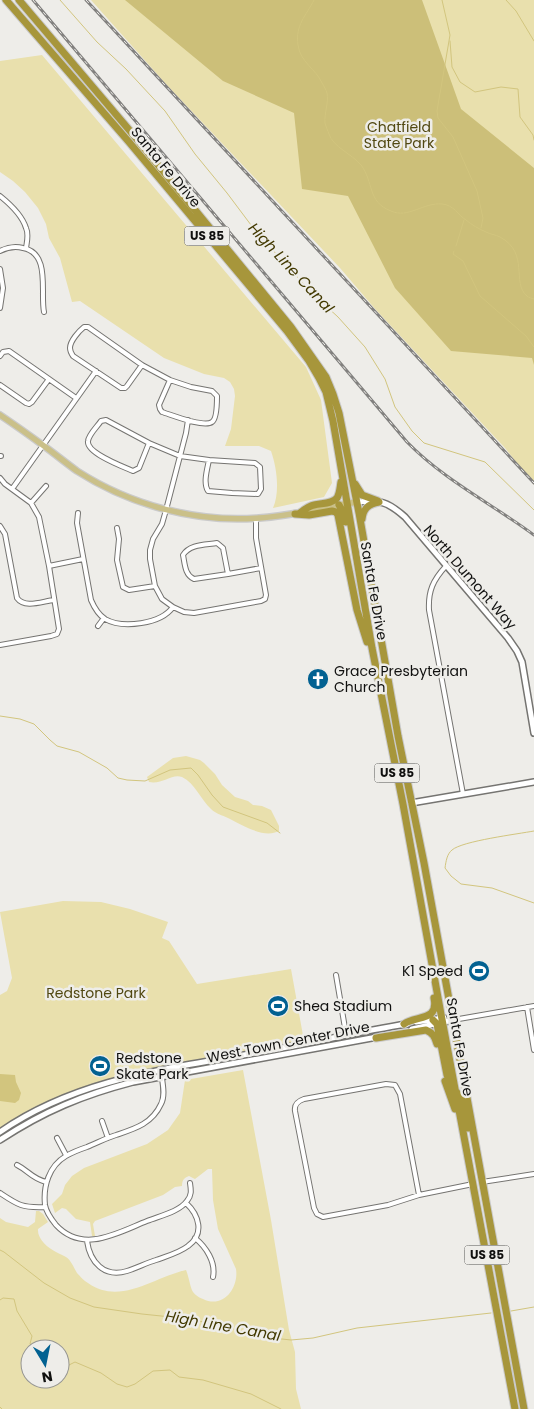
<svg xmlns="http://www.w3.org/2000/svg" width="534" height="1409" viewBox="0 0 534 1409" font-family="Poppins,sans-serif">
<rect width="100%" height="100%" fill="#eeede9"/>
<!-- green -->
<path fill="#e9e0ad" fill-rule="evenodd" d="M91,0H534V485L505,448L376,310L340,268L165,83Z
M42,55L306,367L321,400L332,483L324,497L273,508C280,492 277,468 271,451L259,446H225L231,429L235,396L234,389L230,382L224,378L204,374L164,358L80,301L72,302L60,258L49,238L46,224L38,208L25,192L13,181L0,172V61Z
M186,756L200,760L204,763L215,774L222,785L235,797L248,801L253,805L262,806L271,810L279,826V831C264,839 242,825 228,818C222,815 216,814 211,809C201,800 195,783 182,777C172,773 162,785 149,782L147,777L173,758Z
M63,901L101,902L130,909L168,922L162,938L169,941L197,984L291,969L304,1041L216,1058L199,1059L191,1062C120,1075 60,1087 0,1129V995L7,991L12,978L0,912Z
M243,1070L271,1220L289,1330L295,1352L296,1389L301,1409H0V1218L6,1222L28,1227L35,1222L36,1211H39L43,1214L48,1222L38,1229C37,1239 48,1248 56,1252C59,1254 63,1255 66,1257C71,1260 74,1268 77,1273C80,1276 84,1281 88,1283C120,1306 154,1277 186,1270C189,1277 190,1287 193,1292C195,1295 200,1298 203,1299C223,1309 239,1288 236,1269L218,1229L213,1200L212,1169H208L195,1179L189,1176C184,1178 182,1180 182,1186L175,1187L163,1195L95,1221L93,1224L95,1236H92L90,1222L76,1219L66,1209L62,1208L55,1213L52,1204L62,1194L65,1185L72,1176L84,1168L147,1144L168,1130L180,1113L185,1080ZM30,1349H60V1379H30Z"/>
<!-- forest -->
<path fill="#ccbf79" d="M125,0H422L461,109L534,168V365L532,358L451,351L395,288L348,196L302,189L294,113L223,81Z"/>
<!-- water -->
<path fill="#d2c57e" d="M0,1074L15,1075L16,1082L21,1093L19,1100L15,1103L0,1101Z"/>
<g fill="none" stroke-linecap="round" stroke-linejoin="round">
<!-- stream -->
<path stroke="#d2c57e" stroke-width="1" d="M60,0L97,42L126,69L165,111L195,154L227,193L257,233L314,295L338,317L365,347L385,379L395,407L412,431L424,443L485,462L534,510
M314,0C306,16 295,25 298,45C300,62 316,69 322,83C324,86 326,90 327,93C329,102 324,114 325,123C326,127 328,131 329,134C333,147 352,154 361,165C374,182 367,202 391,211C408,219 424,202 442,204C454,205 458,215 466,220C472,225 479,229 486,232C490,234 496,235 500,237C530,253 511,283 527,296C529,298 532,298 534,299
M442,0L450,35L437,111L438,118L453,137L477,191L483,218L481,228
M506,0L516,11L534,41
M450,41L452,67L460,82L475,92L501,87L518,89L520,117L533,135L534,140
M456,246L464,220
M454,251L453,254L463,261L480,296L526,336L534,347
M0,716L20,719L34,724L50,740L57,746L79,752L107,768L118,778L127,780L145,781L170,770L191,768L198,775L212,795L223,807L267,823L280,833
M534,831C518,834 462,841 452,850C447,854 446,861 445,868L451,876L461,884L492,888L534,903
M0,1250L4,1252L44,1283L70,1298L94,1307L142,1314L190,1319L273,1338L291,1340L313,1338L357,1328L491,1313
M0,1300L3,1298L14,1299L17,1311L32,1336L30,1344L36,1349
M511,1311L534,1307
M60,1365L67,1366L75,1362L101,1373L117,1384L127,1387L135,1384L153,1371L170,1370L179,1377L203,1380L251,1394L281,1409
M0,1407L2,1409"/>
<!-- street casing -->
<g stroke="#757471" stroke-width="6">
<path id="street" d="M0,196C10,204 22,215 26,228C29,234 27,241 26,248
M0,251C8,247 15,246 23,248C51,253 40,293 44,312
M0,269L3,288L0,308
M0,356L3,352L9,351L76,398
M142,365L127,386L125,388H121L73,356C71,353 70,351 70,348C70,341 79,331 84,327H88L142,365L170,380L191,387L212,391L217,396C217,401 217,419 212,422C204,428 172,415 162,412L160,409L159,405L170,380
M0,385L26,403L29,404L32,402L49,379
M106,420L149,443L139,468L133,471C124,467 86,453 88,441C89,434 97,427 101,421Z
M188,420L186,433L166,510L162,524L153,539L150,550V559L155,586L162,599L173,607L184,612L194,613L261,601L265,599L266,595L256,538V518
M149,443L180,456L209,460
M0,456H1
M209,460L255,463L260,467L261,489L258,494L232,493L208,491C203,483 207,470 209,460Z
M0,478L5,484L31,503L39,517L49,566L59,629L57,634L51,636L0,645
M12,489L96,371
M31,503L46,486
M78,513L77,523L91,600C94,607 99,615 105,619C123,629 161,624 173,607
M0,526L5,534L17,598C25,609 43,601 54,600
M117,528L119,539L117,560L123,587L129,590L155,586
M217,543L223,548L228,574L194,579C185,575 185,565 183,555C190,544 205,545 217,543Z
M49,566L83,559
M446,566C433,580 428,591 429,610L463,794
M228,574L261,568
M98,626L104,618
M336,975L346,1034
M527,1007L534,1050
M453,1020L534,1006
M161,1071C162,1081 166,1095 161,1104C152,1124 134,1129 116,1135C106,1138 97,1143 87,1147C81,1149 73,1152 66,1156C49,1166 43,1186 45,1205C46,1211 52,1220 56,1225C83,1254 117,1233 147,1221C159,1216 179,1212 187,1201C192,1195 191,1190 190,1183
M102,1121L108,1138
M57,1138L66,1155
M17,1165C29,1171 31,1178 46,1182
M482,1182L534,1174
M0,1193C18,1205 22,1208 45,1207
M419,1195L400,1094L395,1085L386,1084L304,1099C298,1101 294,1104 295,1111L314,1208L317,1214L323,1217L388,1205L419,1195L473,1184
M195,1238C206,1247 216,1262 213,1277
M87,1241C90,1262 104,1278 127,1271C137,1268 146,1263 156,1260C167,1256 179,1253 188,1246C205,1234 199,1215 186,1203"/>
</g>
<!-- secondary casing -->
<g stroke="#757471" stroke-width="8">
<path id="secondary" d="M357,502C380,500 387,501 405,517L508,638L517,651L522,662L534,733
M411,803L534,782
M416,1022L444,1018
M412,1029L453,1020
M0,1132C79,1077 174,1068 266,1051C313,1043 360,1031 407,1024
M0,1140C44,1111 83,1095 133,1082L377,1037"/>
</g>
<!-- primary casing -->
<g stroke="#cacaca" stroke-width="8">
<path id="primary" d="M0,415C15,425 29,435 44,446C55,454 66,463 77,471C130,505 196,523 259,518C292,516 324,507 357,502"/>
</g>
<!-- highway casing -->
<g stroke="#cacaca" stroke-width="9">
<path id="highway" d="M6,0L129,142L287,331L309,361L319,378L326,392L333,421L372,648L403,804L441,1014L515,1409
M19,0L136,138L291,327L326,377L333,394L339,413L359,513L398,736L424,863L524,1409
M355,484L362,495L378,501
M339,505L345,515L346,522
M300,513C305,509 309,506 314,505C322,503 332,504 337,498C340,493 340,487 341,482
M295,514L309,515L332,511L336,512L338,515L357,610L367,642
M362,519C363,509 368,504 379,502
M433,1020L437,1024L447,1075L452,1087L460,1096L468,1128
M404,1024C416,1015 439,1022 434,998
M376,1038L426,1030C433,1033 435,1037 437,1044
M445,1081L455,1109"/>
</g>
<!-- street -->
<use href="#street" stroke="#fff" stroke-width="4"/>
<!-- secondary -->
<use href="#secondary" stroke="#fff" stroke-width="5"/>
<!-- primary -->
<use href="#primary" stroke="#cac089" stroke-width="5.5"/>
<!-- highway -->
<use href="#highway" stroke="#a7963b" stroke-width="7"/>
<!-- rail casing -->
<g stroke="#82817f" stroke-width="3">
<path id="rail" d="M33,0L407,442C444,480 492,504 534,535
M86,0L534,483"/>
</g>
<!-- rail -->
<use href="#rail" stroke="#eeede9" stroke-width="1" stroke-dasharray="4" stroke-linecap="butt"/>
</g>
<!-- icons -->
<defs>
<g id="church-disc" transform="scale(1.125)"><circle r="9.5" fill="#026191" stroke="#eeede9"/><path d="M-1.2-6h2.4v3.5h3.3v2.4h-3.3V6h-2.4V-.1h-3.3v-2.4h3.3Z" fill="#fff"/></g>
<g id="stadium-disc" transform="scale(1.125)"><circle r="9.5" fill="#026191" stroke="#eeede9"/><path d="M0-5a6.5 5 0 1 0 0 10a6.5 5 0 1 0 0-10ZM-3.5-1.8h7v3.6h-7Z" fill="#fff"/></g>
</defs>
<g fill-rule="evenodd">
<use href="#church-disc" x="318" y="679"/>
<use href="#stadium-disc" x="479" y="971"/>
<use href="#stadium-disc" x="278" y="1006"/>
<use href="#stadium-disc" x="100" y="1066"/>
</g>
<g text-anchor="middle" stroke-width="5" stroke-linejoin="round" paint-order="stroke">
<!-- shield labels -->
<g fill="#eeede9" stroke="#535250" stroke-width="1">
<rect x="184.5" y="226.5" width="45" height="19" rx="4"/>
<rect x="374.5" y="763.5" width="45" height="19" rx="4"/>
<rect x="464.5" y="1245.5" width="45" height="19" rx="4"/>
</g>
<g font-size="12" font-weight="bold" fill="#10100f">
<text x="207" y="240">US 85</text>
<text x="397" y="777">US 85</text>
<text x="487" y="1259">US 85</text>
</g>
<!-- park labels -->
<g font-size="14" fill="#514811" stroke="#eeede9">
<text x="399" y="132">Chatfield<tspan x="399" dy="16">State Park</tspan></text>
<text x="96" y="998">Redstone Park</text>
</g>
<!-- street labels -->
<g font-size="14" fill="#10100f" stroke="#eeede9">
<text transform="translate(166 167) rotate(50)" y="5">Santa Fe Drive</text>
<text transform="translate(470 577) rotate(49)" y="5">North Dumont Way</text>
<text transform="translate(374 591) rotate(80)" y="5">Santa Fe Drive</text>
<text transform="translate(288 1042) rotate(-11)" y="5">West Town Center Drive</text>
<text transform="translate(460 1047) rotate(80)" y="5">Santa Fe Drive</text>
</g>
<!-- poi labels -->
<g font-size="14" fill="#10100f" stroke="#eeede9" text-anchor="start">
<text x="334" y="676">Grace Presbyterian<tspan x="334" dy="16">Church</tspan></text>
<text x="463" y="976" text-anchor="end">K1 Speed</text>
<text x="294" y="1011">Shea Stadium</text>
<text x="116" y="1063">Redstone<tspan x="116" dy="16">Skate Park</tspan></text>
</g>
<!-- water labels -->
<g font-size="15" font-style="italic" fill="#423900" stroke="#eeede9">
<text transform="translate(291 268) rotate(47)" y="5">High Line Canal</text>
<text transform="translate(223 1326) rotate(10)" y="5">High Line Canal</text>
</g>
</g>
<!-- north arrow -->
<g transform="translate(45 1364) rotate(170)"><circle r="24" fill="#eeede9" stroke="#959592"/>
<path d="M0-4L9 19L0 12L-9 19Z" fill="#026191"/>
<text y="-8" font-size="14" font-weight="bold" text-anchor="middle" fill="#10100f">N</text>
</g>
</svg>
